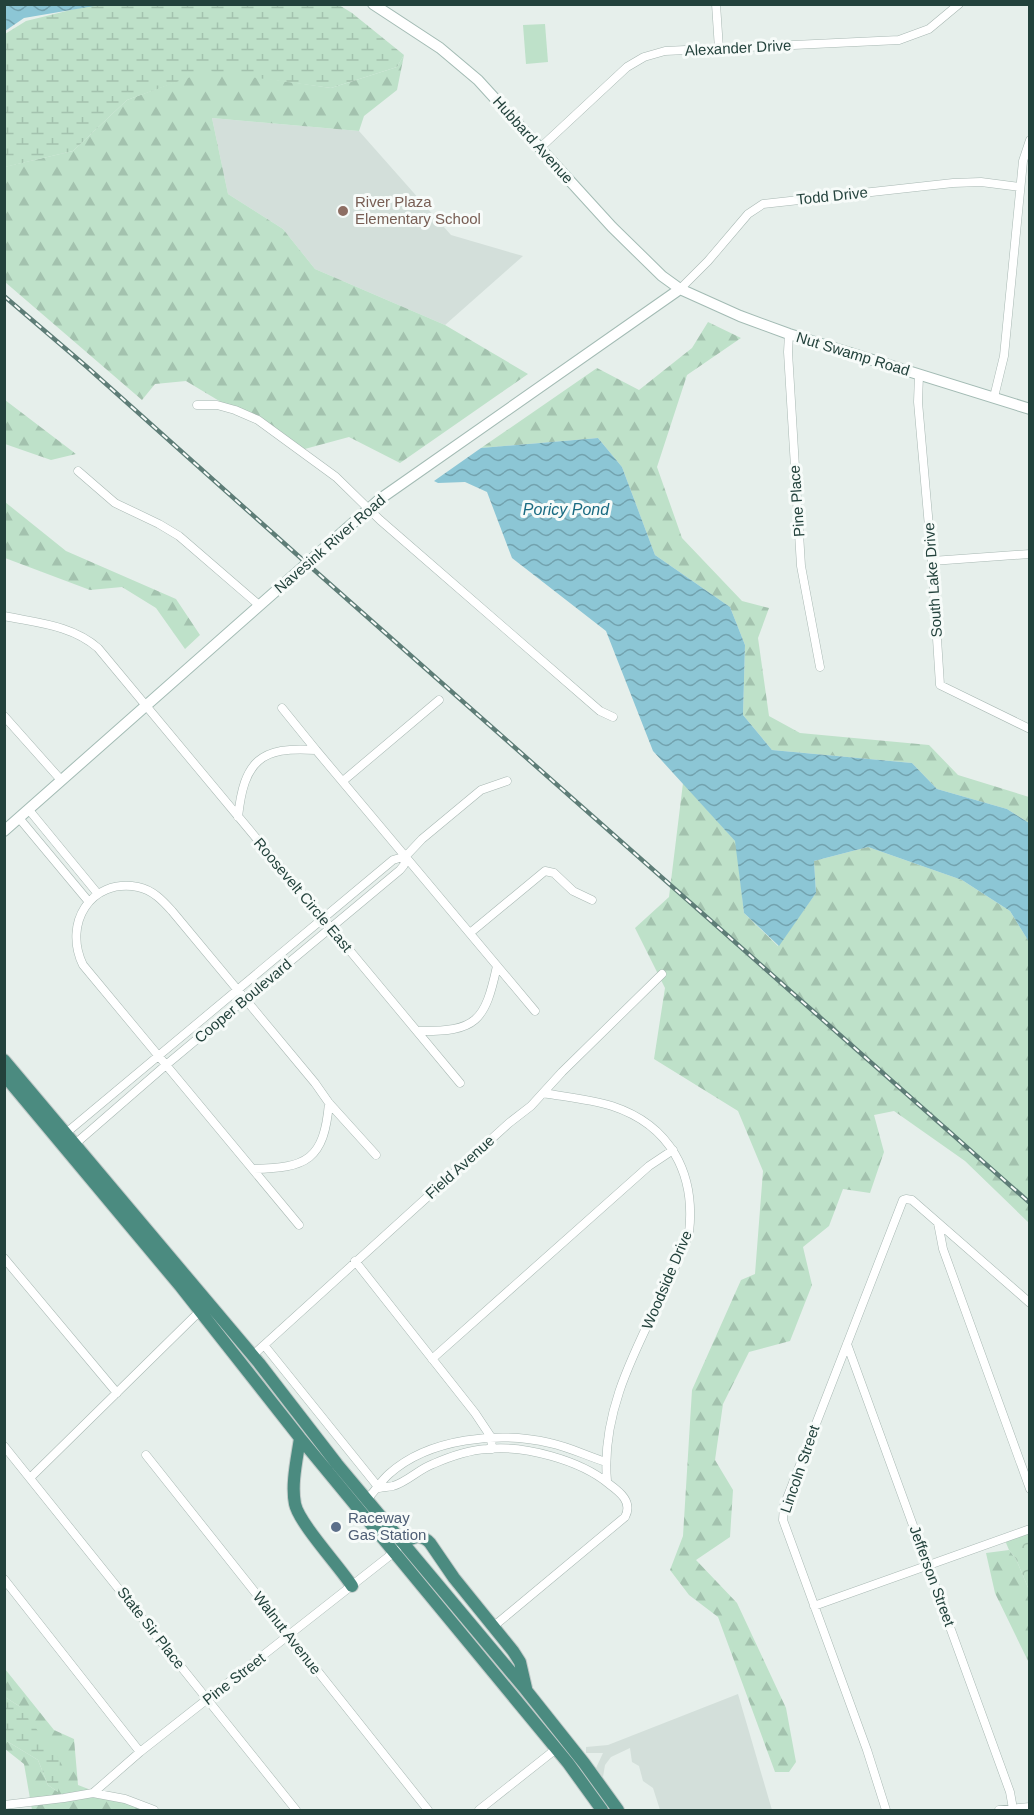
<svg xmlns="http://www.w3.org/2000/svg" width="1034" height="1815" viewBox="0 0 1034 1815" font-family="Arial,sans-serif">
<defs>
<pattern id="forest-firs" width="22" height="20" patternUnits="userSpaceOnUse" patternTransform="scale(1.5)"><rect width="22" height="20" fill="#bee1c9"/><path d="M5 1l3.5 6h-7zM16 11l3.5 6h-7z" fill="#a3c2ae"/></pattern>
<pattern id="wetland-marsh" width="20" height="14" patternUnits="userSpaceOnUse" patternTransform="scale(1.5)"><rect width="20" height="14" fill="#bee1c9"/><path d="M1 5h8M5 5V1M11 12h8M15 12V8" fill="none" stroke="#a3c2ae"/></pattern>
<pattern id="park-crowns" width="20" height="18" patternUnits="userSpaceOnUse" patternTransform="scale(1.5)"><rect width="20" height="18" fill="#bee1c9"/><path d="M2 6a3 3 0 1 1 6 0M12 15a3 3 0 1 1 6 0" fill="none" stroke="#a3c2ae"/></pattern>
<pattern id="water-waves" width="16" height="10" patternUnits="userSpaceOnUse" patternTransform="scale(1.5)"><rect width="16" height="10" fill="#8cc6d5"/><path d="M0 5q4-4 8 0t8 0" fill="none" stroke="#72a2ae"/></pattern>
</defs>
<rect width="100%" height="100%" fill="#e6efeb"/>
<!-- built -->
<path fill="#d3dfda" d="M212,118L359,131L451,235L523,256L445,325L315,269L283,229L228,194Z
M738,1694L772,1810H660L653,1788L643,1781L639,1766L632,1762L630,1748L611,1757L605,1765L603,1777L596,1768L603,1753H586V1747L608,1745Z"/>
<!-- green -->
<path fill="#bee1c9" d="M545,24L548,62L526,64L523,25Z"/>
<!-- forest -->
<path fill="url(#forest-firs)" d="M404,55L397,90L364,116L359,131L212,118L228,194L283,229L315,269L445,325L528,374L400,463L349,437L301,450L186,381L155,384L142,400L5,282L4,167L73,151L127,100L207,70L331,88L397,67Z
M708,322L741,338L687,375L657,467L682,538L742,601L769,608L758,638L769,716L800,733L929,745L958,775L1029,797V823L1007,809L937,789L912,763L772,750L743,715L745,645L730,607L655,555L622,467L598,438L481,448L597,368L639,390L692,348Z
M4,400H5L76,454L51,460L5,444Z
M5,502L66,551L176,599L200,635L185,649L156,608L122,587L90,590L5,558Z
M683,783L736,842L744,913L778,946L816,893L814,861L868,847L962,880L1010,911L1029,942V1223L965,1161L894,1111L874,1115L884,1152L870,1193L843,1189L829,1226L803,1247L812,1285L790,1341L749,1352L723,1404L715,1460L733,1490L730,1537L696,1560L737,1603L786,1708L796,1762L789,1772H775L718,1617L689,1595L670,1570L683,1536L692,1390L741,1280L755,1274L763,1171L738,1111L654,1059L665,988L635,928L669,897Z
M1009,1550L1016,1559L1029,1590V1663L995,1593L986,1553Z
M5,1669L54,1730L74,1739L78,1785L143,1810H32L24,1764L5,1749V1740L38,1760L48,1785L58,1792L19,1706L5,1697Z"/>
<!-- wetland -->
<path fill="url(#wetland-marsh)" d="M95,4L339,5L352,13L404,55L397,67L331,88L207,71L127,100L73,151L5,167V34L26,21Z
M5,1697L19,1706L60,1760L58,1792L48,1785L38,1760L5,1740Z"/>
<!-- park -->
<path fill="url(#park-crowns)" d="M1029,1529V1590L1016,1559L1009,1550L1004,1538Z"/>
<!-- water -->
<path fill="url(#water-waves)" d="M5,4H100V5L24,18L5,31Z
M598,438L622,467L655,555L730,607L745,645L743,715L772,750L912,763L937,789L1007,809L1029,823V942L1010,911L962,880L868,847L814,861L816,893L779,946L744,913L735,841L653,751L606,631L512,558L487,492L465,482L438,483L434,481L481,448Z"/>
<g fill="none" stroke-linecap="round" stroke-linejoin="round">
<!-- minor casing -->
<g stroke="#a8b8b3" stroke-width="9">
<path id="minor" d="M716,4L719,49
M541,147L627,67L644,57L665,51L899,40L929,29L959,4
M680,289L708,261L748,214L763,204L953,183L981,182L1020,187
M789,334L788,352L801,566L820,667
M919,375L918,402L932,561L940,685L1030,729
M994,397L1004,356L1023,161L1030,140
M197,405H217L235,410L258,420L336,477L380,520L600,711L613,717
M78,471L115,503L159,524L179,536L259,605
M932,561L1030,554
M4,616C37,623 72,625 98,648L460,1083
M282,708L316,750
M4,716L61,780
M343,781L439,700
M29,810L98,894
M238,817C244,761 260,746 316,750L535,1011
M19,818L89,902
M470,933L545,871L554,873L573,891L592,900
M418,1031C477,1032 485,1021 497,966
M543,1093C566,1097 589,1099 612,1106C670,1125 696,1173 689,1233C660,1314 599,1391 607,1481
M66,1133L393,860L406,856L422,839L481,790L507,781
M75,1144L166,1065L400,870L404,865L406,856
M253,1169C307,1168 324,1160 329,1103
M938,1223L943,1249L1030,1489
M299,1225L83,965C63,924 90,878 138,887C153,890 163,901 172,911L315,1083L329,1103L376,1155
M4,1258L117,1393
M355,1261L475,1413L491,1437L492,1449
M847,1344L1010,1792L1013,1809
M264,1345L379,1488
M252,1356L509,1123L531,1106L562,1072L662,974
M432,1359L649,1166L673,1150
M4,1446L296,1810
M146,1455L428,1810
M31,1477L200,1311
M379,1488C383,1487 389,1487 393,1486C407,1482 419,1469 433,1464C449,1457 469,1450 487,1449C524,1445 580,1460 609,1484C620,1492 633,1502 625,1517L494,1626
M368,1498C375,1491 381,1481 389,1474C429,1438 499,1431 550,1443C569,1447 587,1456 606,1462
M4,1579L140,1752
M814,1606L1030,1529
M93,1793L140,1752L397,1550
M4,1805L64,1798L93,1793L125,1799L154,1810
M479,1810L556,1749
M886,1810L867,1750L783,1520L784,1506L903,1200L906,1199L912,1200L1030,1303
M999,1810L1030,1807"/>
</g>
<!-- secondary casing -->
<g stroke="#a3bbb4" stroke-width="12">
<path id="secondary" d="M373,4L440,48L478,80L612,227L662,276L680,289L740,316L789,334L1030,409
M4,831L380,499L680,289"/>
</g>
<!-- trunk casing -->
<g stroke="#c1cac8" stroke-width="14">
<path id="trunk" d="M4,1060L259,1363L337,1464L526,1690L584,1763L618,1810
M4,1075L181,1287L300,1438L568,1763L602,1810
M300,1438C297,1459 291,1484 295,1504C299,1523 339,1566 352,1586
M403,1543C413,1537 421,1533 430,1543L454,1578L513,1651L520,1662L526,1688"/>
</g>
<!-- minor -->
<use href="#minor" stroke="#fff" stroke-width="8"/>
<!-- secondary -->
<use href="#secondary" stroke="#fff" stroke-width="10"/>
<!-- trunk -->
<use href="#trunk" stroke="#4b8b80" stroke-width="12"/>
<!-- rail casing -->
<g stroke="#5e7d77" stroke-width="4.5">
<path id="rail" d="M4,296L87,367L313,569L1030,1203"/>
</g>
<!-- rail -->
<use href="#rail" stroke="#f7fbf9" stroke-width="2" stroke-dasharray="7" stroke-linecap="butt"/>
</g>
<!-- markers -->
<circle fill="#8d6e63" stroke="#f7fbf9" stroke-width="2" cx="343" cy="211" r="6"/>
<circle fill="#5c6f8a" stroke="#f7fbf9" stroke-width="2" cx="336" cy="1527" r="6"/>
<g text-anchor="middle" stroke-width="6" stroke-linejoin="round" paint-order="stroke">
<!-- street labels -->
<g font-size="15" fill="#23423c" stroke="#f7fbf9">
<text transform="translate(738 48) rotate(-3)" y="5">Alexander Drive</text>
<text transform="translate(533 140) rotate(48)" y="5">Hubbard Avenue</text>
<text transform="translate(832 196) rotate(-6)" y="5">Todd Drive</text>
<text transform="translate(853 354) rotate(17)" y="5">Nut Swamp Road</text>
<text transform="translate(797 501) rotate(-94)" y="5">Pine Place</text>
<text transform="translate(330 544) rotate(-41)" y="5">Navesink River Road</text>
<text transform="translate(933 580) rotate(-94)" y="5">South Lake Drive</text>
<text transform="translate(303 895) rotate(50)" y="5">Roosevelt Circle East</text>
<text transform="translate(243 1001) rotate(-40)" y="5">Cooper Boulevard</text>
<text transform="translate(460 1167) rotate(-42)" y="5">Field Avenue</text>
<text transform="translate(667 1280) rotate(-67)" y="5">Woodside Drive</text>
<text transform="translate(800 1469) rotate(-71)" y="5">Lincoln Street</text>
<text transform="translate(932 1576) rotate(70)" y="5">Jefferson Street</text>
<text transform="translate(151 1628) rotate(52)" y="5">State Sir Place</text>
<text transform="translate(287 1633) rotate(52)" y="5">Walnut Avenue</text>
<text transform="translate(234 1679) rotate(-38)" y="5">Pine Street</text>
</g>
<!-- education labels -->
<g font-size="15" fill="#785e54" stroke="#f7fbf9" text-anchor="start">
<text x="355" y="207">River Plaza<tspan x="355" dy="17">Elementary School</tspan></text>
</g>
<!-- service labels -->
<g font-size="15" fill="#4e5e75" stroke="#f7fbf9" text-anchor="start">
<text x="348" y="1523">Raceway<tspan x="348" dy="17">Gas Station</tspan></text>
</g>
<!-- water labels -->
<g font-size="16" font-style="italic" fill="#1a6b82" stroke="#f7fbf9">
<text x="566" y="515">Poricy Pond</text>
</g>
</g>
<!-- border -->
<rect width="1034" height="1815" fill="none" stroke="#23423c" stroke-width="12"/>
</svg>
